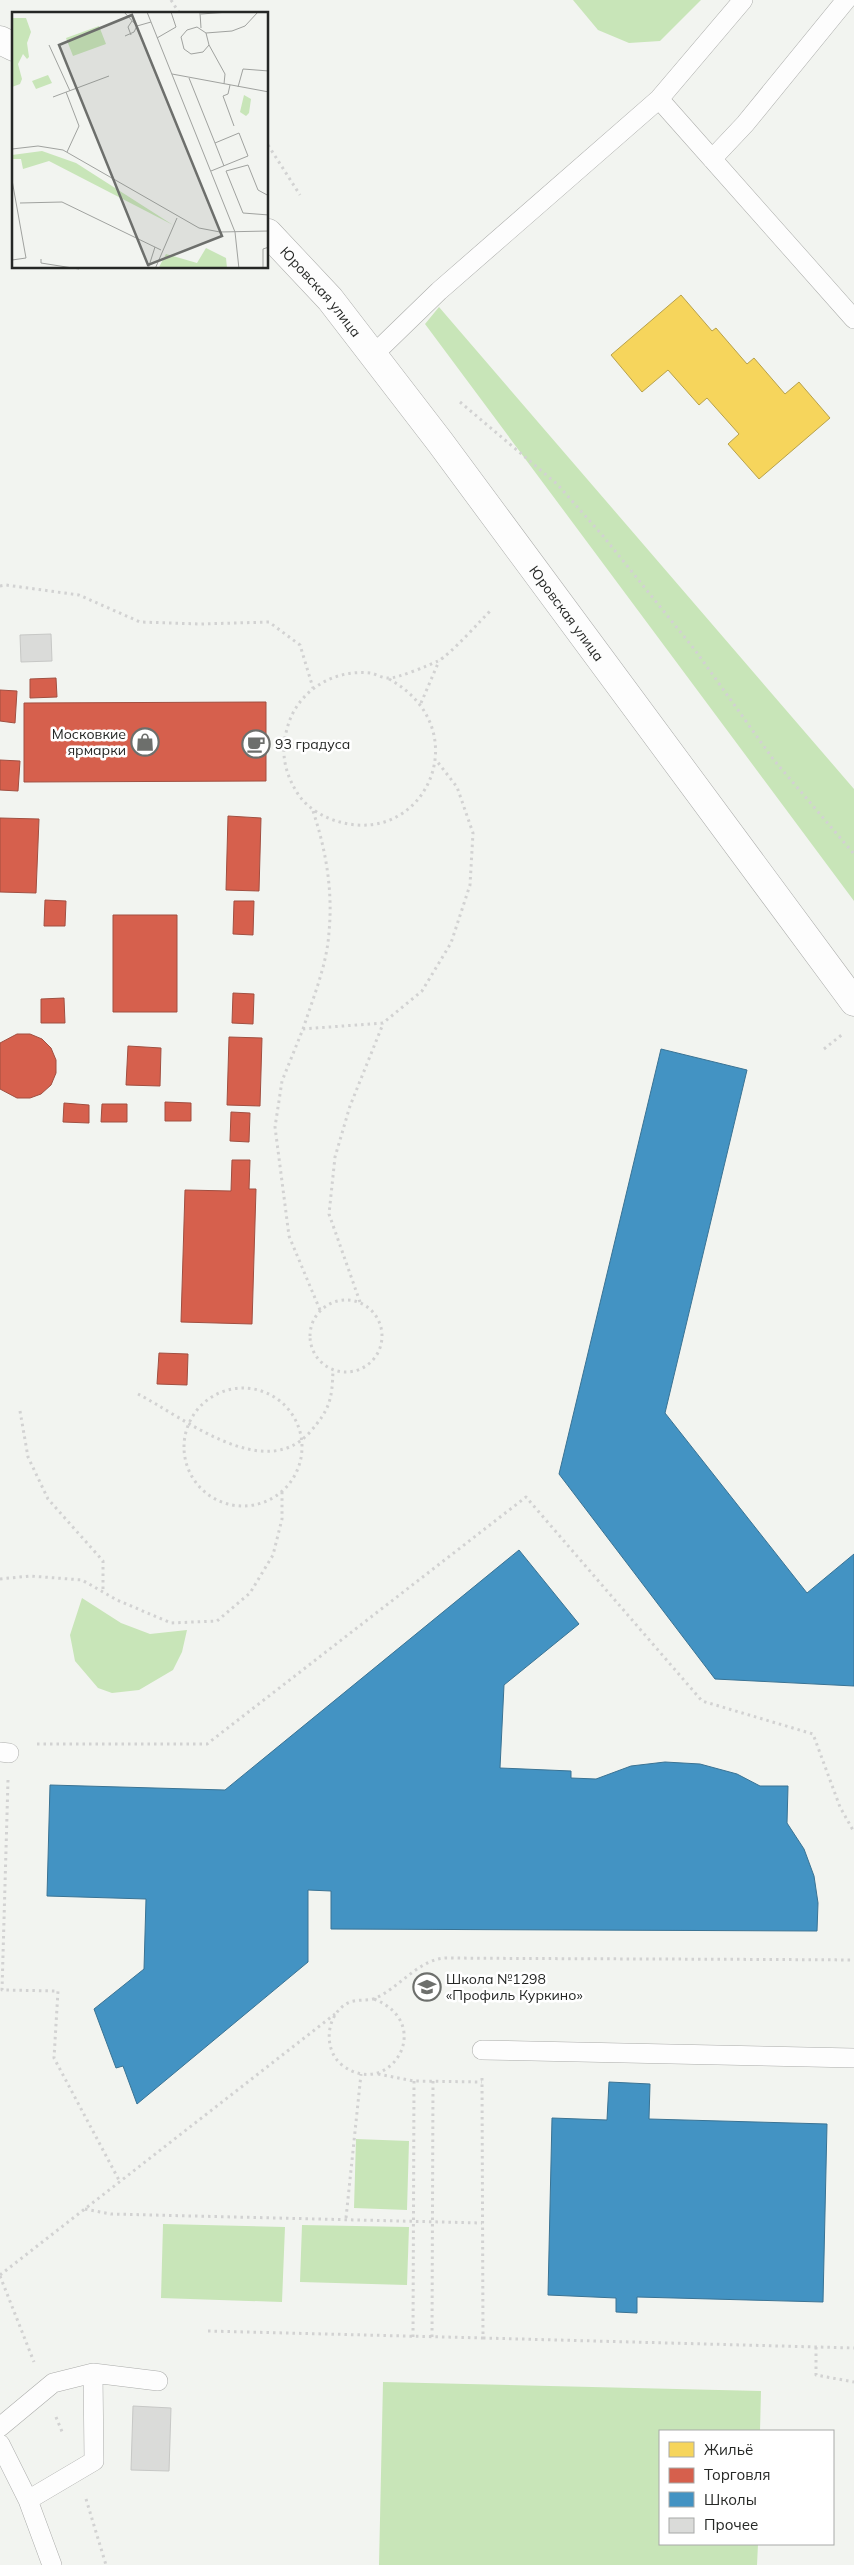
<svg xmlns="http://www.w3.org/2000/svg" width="854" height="2565" viewBox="0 0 854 2565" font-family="Mulish,sans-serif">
<rect width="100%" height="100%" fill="#f2f4f0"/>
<!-- green -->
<path fill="#c8e5b8" d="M573,0H701L660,41L629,43L598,30Z
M439,307L854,789V901L425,324Z
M82,1598L121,1623L150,1634L187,1630L182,1652L173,1670L139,1690L112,1693L98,1688L75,1661L70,1635Z
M356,2139L409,2141L407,2210L354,2208Z
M163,2224L285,2227L282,2302L161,2298Z
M302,2225L409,2227L407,2285L300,2282Z
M383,2382L761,2391L760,2431H660V2544H758L757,2565H379Z"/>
<!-- homes -->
<path fill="#f6d55c" stroke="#b7a14c" d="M681,295L712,331L716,328L747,364L754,358L785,394L799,382L830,418L759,479L728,444L739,434L707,398L699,405L668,370L642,392L611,355Z"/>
<!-- shops -->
<path fill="#d6604d" stroke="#a14f41" d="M56,678L57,697L30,698V679Z
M0,690L17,691L15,723L0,721Z
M266,702V781L24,782V703Z
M0,760L20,761L18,791L0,790Z
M228,816L261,818L259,891L226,890Z
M0,818L39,819L36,893L0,892Z
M45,900L66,901L65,926H44Z
M234,901H254L253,935L233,934Z
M113,915H177V1012H113Z
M233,993L254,994L253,1024L232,1023Z
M64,998L65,1023H41V999Z
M17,1034H30L42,1039L51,1048L56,1060V1073L51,1085L41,1094L30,1098H17L0,1089V1043Z
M229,1037L262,1038L260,1106L227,1105Z
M128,1046L161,1048L160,1086L126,1085Z
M165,1102L191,1103V1121H165Z
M64,1103L89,1105V1123L63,1122Z
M102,1104H127V1122H101Z
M231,1112L250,1113L249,1142L230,1141Z
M232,1160H250L249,1189H256L252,1324L181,1322L185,1190L231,1191Z
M159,1353L188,1354L187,1385L157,1384Z"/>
<!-- schools -->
<path fill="#4393c3" stroke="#3a7394" d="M661,1049L747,1070L665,1413L807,1593L854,1554V1686L715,1679L559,1474Z
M519,1550L579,1624L504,1685L500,1768L571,1771V1778L596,1779L631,1766L665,1762L700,1764L737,1774L760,1786H788L787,1823L804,1849L814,1876L818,1903L817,1931L331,1929V1891L308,1890V1962L137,2104L123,2066L116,2068L94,2009L144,1969L146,1899L47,1896L50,1785L225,1790Z
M609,2082L650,2084L649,2119L827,2124L823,2302L637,2297V2313L616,2312V2298L548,2295L552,2118L607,2120Z"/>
<!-- building -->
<path fill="#dadbd9" stroke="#c7c8c6" d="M51,634L52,661L21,662L20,635Z
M133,2406L171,2408L169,2471L131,2470Z"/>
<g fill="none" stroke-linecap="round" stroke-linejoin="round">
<!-- service casing -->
<g stroke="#abacaa" stroke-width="20">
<path id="service" d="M659,99L854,319
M712,159L745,124L846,0
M373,355L439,291L659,99L743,0
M0,1752L9,1753
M482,2050L854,2058
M0,2427L53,2383L93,2373L158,2381
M0,2444L28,2500L52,2565
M28,2500L94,2461L93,2373"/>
</g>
<!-- tertiary casing -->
<g stroke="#abacaa" stroke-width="29">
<g id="tertiary">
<path d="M0,40L14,47"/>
<path id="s1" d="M268,233L330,299L440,442L854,1002"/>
</g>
</g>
<!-- path -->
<path stroke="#d2d2d2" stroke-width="3" stroke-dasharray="2.5 4" stroke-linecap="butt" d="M171,0L180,14
M268,145L300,195
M460,402L557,484L603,536L695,650L773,759L854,854
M0,586L6,585L79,595L140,622L200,624L269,622L300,645L313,688
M389,679C478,728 427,846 340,822C324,818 307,808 298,794C285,774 280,752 287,729C296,692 332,669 370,673C376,674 382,678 388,678C397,679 429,665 438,661C450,655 481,620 492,609
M421,703L439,661
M303,1029C313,998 327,965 329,932C333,891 326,850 313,811
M824,1049L844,1033
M310 1336a36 36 0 1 1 72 0a36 36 0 1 1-72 0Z
M360,1302L329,1214L335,1157L350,1106L383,1024
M320,1310L289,1236L275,1127L282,1081L303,1029L383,1023L422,991L451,943L470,885L473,833L457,787L436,760
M184 1447a59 59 0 1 1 118 0a59 59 0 1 1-118 0Z
M138,1394C183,1417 264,1484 310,1432C330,1409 332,1400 333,1370
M20,1411L28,1457L48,1499L103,1561V1592
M0,1579L30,1576L82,1580L117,1600L171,1623L217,1621L250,1593L273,1555L282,1519V1491
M37,1744H207L526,1497L702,1701L813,1734L840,1807L854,1832
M8,1780L2,1990L58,1991L54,2058L120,2182
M374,1999C437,2024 389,2101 342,2065C322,2049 326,2012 350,2002C359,1999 369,2001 376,1998C400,1987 420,1958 447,1958C583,1959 718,1959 854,1960
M378,2074L414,2081L482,2082
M482,2078L483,2338L854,2348
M85,2209L111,2214L482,2223
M346,2218L361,2074
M0,2275L335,2014
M0,2276L34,2362
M208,2331L483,2338
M413,2337L414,2081
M432,2337L433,2081
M816,2347V2375L854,2382
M56,2417L63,2434
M86,2499L106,2565"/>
<!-- service -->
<use href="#service" stroke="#fdfdfd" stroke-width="19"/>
<!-- tertiary -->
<use href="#tertiary" stroke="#fdfdfd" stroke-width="28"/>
</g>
<!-- icons -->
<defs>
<g id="shop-ring" transform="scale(1.4375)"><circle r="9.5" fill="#fff" stroke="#6d6f6c" stroke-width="1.5"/><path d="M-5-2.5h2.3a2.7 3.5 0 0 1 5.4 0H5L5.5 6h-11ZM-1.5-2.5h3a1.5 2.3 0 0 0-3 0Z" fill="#6d6f6c"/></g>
<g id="cafe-ring" transform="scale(1.4375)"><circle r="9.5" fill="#fff" stroke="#6d6f6c" stroke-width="1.5"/><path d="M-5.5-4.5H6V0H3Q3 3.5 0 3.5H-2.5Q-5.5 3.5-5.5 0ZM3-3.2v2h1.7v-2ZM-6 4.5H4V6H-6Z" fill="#6d6f6c"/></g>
<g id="school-ring" transform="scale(1.4375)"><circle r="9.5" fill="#fff" stroke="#6d6f6c" stroke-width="1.5"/><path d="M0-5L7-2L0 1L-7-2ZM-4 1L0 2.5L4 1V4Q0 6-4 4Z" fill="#6d6f6c"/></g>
</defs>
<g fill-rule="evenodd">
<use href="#shop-ring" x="145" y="742"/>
<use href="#cafe-ring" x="256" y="744"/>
<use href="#school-ring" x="427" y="1987"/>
</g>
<g text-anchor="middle" stroke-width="5" stroke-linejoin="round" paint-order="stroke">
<!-- street labels -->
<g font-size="14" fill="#252725" stroke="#fff">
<text dy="5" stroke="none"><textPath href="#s1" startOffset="79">Юровская улица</textPath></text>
<text dy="5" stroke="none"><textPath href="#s1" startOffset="484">Юровская улица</textPath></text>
</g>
<!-- poi labels -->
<g font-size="14" fill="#252725" stroke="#fff" text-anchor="start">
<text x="126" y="739" text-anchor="end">Московкие<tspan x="126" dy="16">ярмарки</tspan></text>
<text x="275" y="749">93 градуса</text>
<text x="446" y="1984">Школа №1298<tspan x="446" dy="16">«Профиль Куркино»</tspan></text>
</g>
</g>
<!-- overview -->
<g transform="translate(12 12)">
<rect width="256" height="256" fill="#f2f4f0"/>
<path d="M0,6H14L19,20L15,31L17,45L15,47L11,42L6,52L10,67L8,72L0,75ZM87,14L94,32L61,44L54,26ZM36,63L40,71L24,77L20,69ZM232,83L239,87L237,101L234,104L228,100ZM30,139L64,151L161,213L37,149L11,157L9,147H0V143ZM194,236L214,246L215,256L146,257L154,242L185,251Z" fill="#c8e5b8"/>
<path fill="none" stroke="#a0a29f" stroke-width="1" d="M112,0L125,14M135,0L223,220L227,257M188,1L189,16M189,2L217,0M194,21L197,33L191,40L179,42L172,37L169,25L175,18L185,15L194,21L220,19L233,14L246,0M119,23L116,15L120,9M113,24L122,20L125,14L139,10M145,26L164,15L159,0M37,33L58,79M197,33L213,62L212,72M160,62L257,80M177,66L203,131M218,73L216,82L211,84L222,114M226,75L231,57L257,59M54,80L67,114L55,140M41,85L97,64M0,137L26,134L51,138L187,216L208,220L257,219M199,159L236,144L227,121L203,131L212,154M0,168L14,246L0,248M257,184L246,178L236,153L214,159L231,201L257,203M8,191L50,190L149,238M29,247V251L67,257M136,257L143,235M143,257L165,206M251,257V237L257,235"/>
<path fill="#6d6f6c" fill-opacity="0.15" stroke="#6d6f6c" stroke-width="2.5" d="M120,3L210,224L136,253L47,33Z"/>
<rect width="256" height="256" fill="none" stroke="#252725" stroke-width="2.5"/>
</g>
<!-- legend -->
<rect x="659" y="2430" width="175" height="115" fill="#ffffff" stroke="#a8a9a8"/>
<rect x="669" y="2442" width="25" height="15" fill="#f6d55c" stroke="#a8a9a8"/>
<text x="704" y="2455" font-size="15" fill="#252725">Жильё</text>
<rect x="669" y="2468" width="25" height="15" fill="#d6604d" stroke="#a8a9a8"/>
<text x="704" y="2480" font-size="15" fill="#252725">Торговля</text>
<rect x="669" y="2492" width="25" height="15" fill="#4393c3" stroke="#a8a9a8"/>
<text x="704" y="2505" font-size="15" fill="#252725">Школы</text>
<rect x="669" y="2518" width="25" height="15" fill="#dadbd9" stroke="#a8a9a8"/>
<text x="704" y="2530" font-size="15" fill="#252725">Прочее</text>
</svg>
